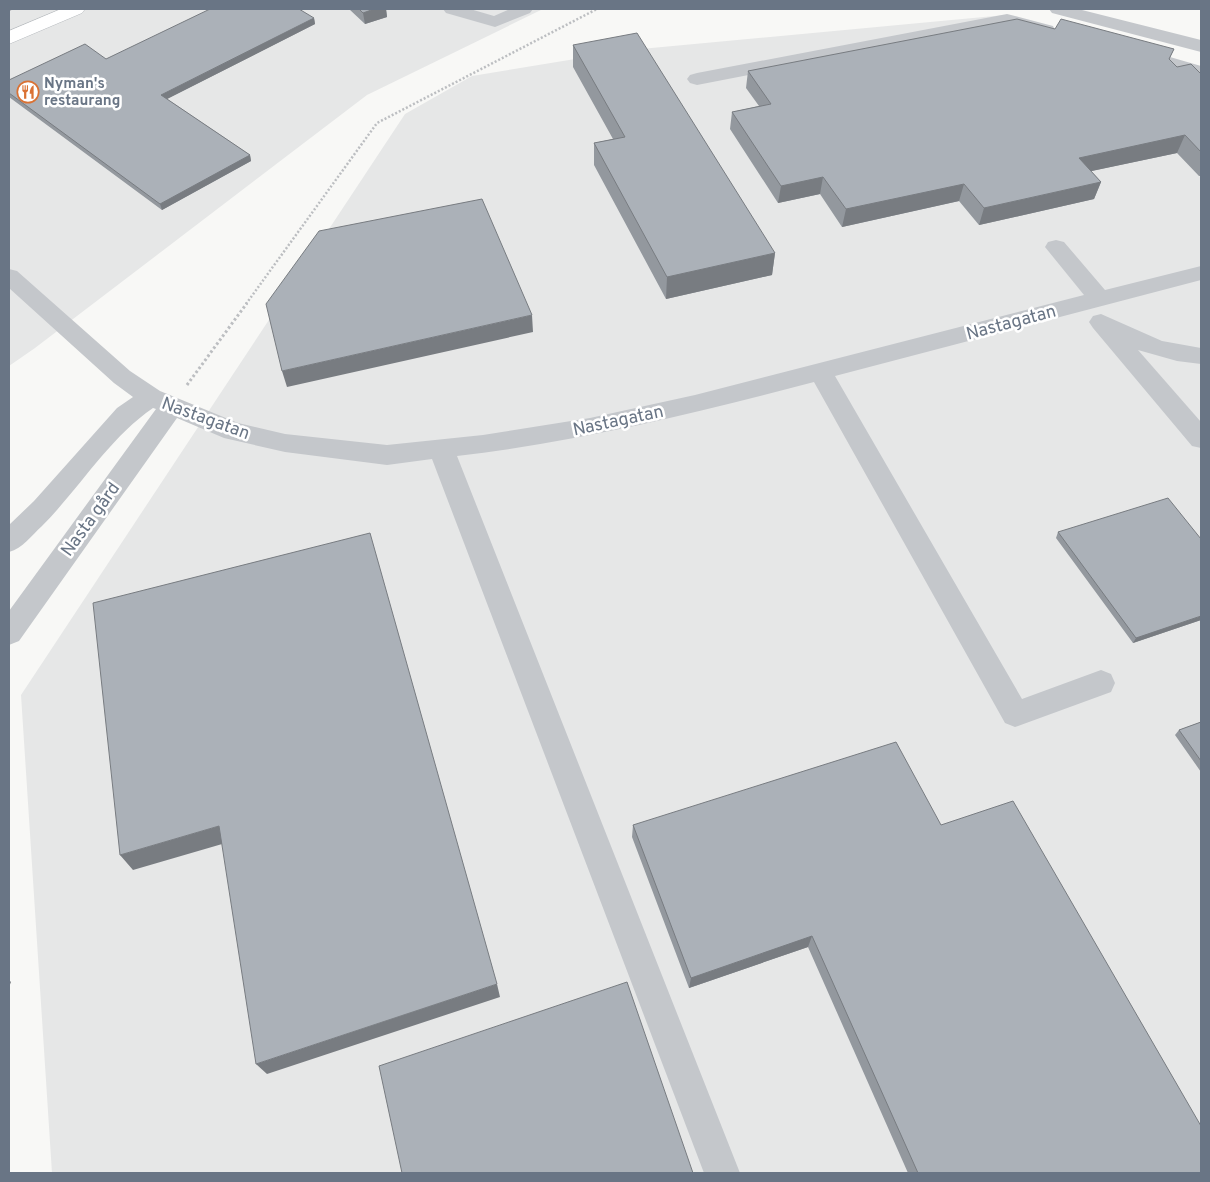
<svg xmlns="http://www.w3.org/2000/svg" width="1210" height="1182" viewBox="0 0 1210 1182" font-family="Overpass,sans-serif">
<rect width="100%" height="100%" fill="#f8f8f6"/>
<!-- built -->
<path fill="#e6e7e7" d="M9,9H543L367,95L35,348L9,366Z
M1005,15L1201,74V1173H52L21,695L405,114L472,76L630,50Z"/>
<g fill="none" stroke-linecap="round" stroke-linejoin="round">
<!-- major casing -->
<g stroke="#b7bbbf" stroke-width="1">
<path id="major" d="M61,9H85L82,13L9,44V31Z"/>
</g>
<!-- path-far1 -->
<path stroke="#bcbec1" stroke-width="2.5" stroke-dasharray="2 2" stroke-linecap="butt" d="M9,10L13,9
M246,304L377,123L597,9"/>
<!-- path -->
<path stroke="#bcbec1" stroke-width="3" stroke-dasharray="2.5 2.5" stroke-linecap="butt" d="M187,385L247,303"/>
<!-- minor -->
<path fill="#c4c7cb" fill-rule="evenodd" d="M443,9H470L494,16L510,9H533L530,13L495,27L446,13Z
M1049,9H1078L1201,40V52L1052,13Z
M1007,14L1053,26L1055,30L1053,34L1046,36L1007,25L697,85L690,83L687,79L690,75L697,73Z
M1139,48L1201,66V81L1194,79L1189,74L1132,58L1130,54L1132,50Z
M1056,240L1064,242L1105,290L1201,266V280L835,376L1022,699L1101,670L1111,674L1115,683L1111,692L1015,727L1005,723L814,382C696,413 578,442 457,456L740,1173H704L432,459L387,465L285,452L224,438L177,418L19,641L9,645V611L156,409L153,408C109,438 80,488 42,526C31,536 23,548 9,552V525L34,501L117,408L133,397L114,383L9,288V269L17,271L130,371L160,391L238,423L285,434L387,445L483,435L590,418L695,395L1084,295L1045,247L1048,242Z
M1101,314L1162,341L1201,348V364L1177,361L1138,350L1201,422V448L1192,446L1093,328L1089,322L1093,316Z"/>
<!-- major -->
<use href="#major" fill="#fff" fill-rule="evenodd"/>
</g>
<!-- wall -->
<path fill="#93989e" d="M349,9H386L387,17L365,24Z
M314,18L315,24L167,99L250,155L251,161L162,210L9,97V80Z
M1055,29L1174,49L1169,60L1177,67L1201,74V176H1199L1177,153L1091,171L1101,182L1094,199L979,225L959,201L842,227L820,194L778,203L730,129L732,112L759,106L746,88L748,71Z
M573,45L775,253L772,275L666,299L594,165V143L613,139L573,67Z
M1058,532L1201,620L1133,643L1056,538Z
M1201,722V772L1175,735L1179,730Z
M633,825H941L1201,1173H908L808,947L689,988L632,837Z"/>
<!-- shaded-wall -->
<path fill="#787c81" d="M374,9H386L387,17L365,24L363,13Z
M314,18L315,24L163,101L161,95Z
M1185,135L1177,153L1073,175L1079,158Z
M250,155L251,161L162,210L160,204Z
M823,177L820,194L778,203L781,186Z
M1101,182L1094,199L979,225L984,208Z
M964,184L959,201L842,227L846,209Z
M775,253L772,275L666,299L667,277Z
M532,315L533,332L287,387L282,371Z
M1201,616V620L1133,643L1136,638Z
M219,826L229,842L133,870L120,855Z
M812,936L808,947L689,988L691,978Z
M9,980L11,982L9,987Z
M497,984L500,997L267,1074L256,1064Z"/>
<!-- building -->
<path fill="#abb1b8" stroke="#787c81" d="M210,9H299L314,18L161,95L250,155L160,204L9,93V80L85,44L106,59Z
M359,9H374L363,13Z
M1017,19L1055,29L1061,19L1174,49L1169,59L1177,67L1191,64L1201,74V152L1185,135L1079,158L1101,182L984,208L964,184L846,209L823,177L781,186L732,112L771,104L748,71Z
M637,33L775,253L667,277L594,143L625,137L573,45Z
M482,199L532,315L282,371L266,304L319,231Z
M1168,498L1201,539V616L1136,638L1058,532Z
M370,533L497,984L256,1064L219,826L120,855L93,603Z
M1201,722V761L1179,730Z
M896,742L941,825L1013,801L1201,1126V1173H918L812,936L691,978L633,825Z
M627,982L693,1173H402L379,1066Z"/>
<!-- icons -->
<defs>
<g id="restaurant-ring" transform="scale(1.125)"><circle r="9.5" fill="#fff" stroke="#da7234" stroke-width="1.5"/><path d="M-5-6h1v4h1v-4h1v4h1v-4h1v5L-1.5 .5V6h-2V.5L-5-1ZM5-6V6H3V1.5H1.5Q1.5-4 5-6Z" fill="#da7234"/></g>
</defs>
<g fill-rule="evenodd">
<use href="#restaurant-ring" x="28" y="92"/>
</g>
<g text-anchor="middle" stroke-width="5" stroke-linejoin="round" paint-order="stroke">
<!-- far-poi labels -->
<g font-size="15" font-weight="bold" fill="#697585" stroke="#fff" text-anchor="start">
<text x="44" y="88">Nyman's<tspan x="44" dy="17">restaurang</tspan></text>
</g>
<!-- street labels -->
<g font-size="18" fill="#697585" stroke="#fff">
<text transform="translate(1011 322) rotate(-15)" y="6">Nastagatan</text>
<text transform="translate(206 418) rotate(20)" y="6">Nastagatan</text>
<text transform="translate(618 420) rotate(-12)" y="6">Nastagatan</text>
<text transform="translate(90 519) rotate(-54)" y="6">Nasta gård</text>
</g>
</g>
<!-- border -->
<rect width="1210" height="1182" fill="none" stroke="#697585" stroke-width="20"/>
</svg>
